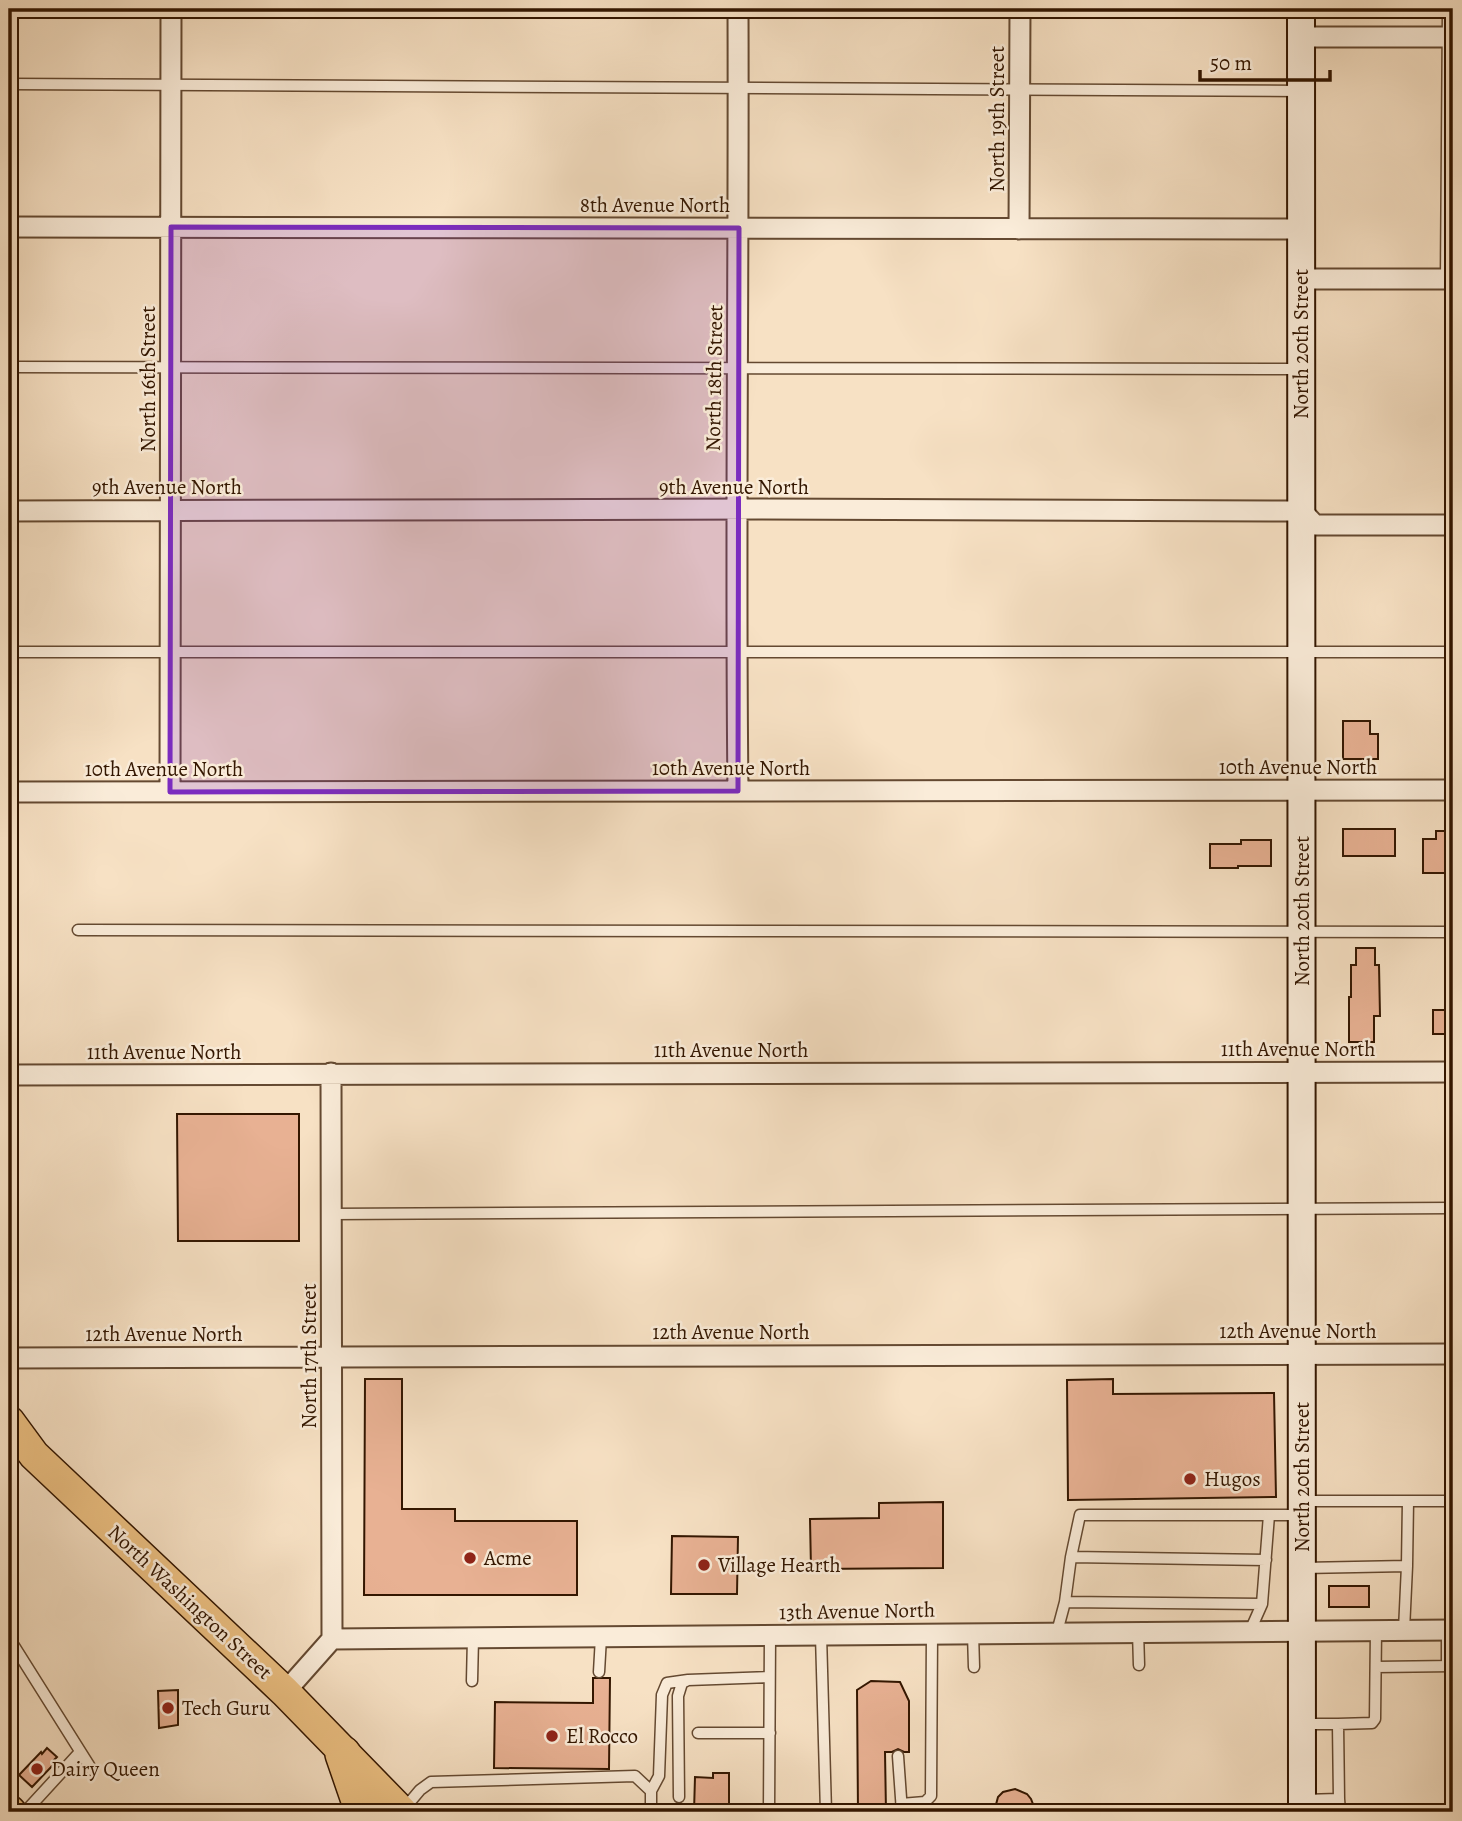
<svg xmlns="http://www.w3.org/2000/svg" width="1462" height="1821" viewBox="0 0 1462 1821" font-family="Alegreya,serif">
<rect width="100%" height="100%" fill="#f7e1c4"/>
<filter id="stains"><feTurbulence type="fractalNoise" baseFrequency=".00286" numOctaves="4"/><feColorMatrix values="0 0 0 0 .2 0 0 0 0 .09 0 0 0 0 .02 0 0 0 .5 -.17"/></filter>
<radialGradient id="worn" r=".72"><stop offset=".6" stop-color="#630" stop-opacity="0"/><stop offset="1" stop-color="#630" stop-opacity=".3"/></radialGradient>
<!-- building -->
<path fill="#e8b193" stroke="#331600" stroke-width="2" d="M1343,721H1370V734H1378V759H1343Z
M1343,829H1395V856H1343Z
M1436,831H1453V851H1448V873H1423V839H1436Z
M1241,840H1271V866H1238V868H1210V844H1241Z
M1356,948H1375V965H1379L1380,1016H1374V1042H1349V997H1351V965H1356Z
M1433,1010H1453V1034H1433Z
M177,1114H299V1241H178Z
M365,1379H402V1509H455V1521H577V1595H364Z
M1113,1379V1394L1274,1393L1276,1497L1068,1500L1067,1380Z
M943,1502V1568L811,1569L810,1519L879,1518V1503Z
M672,1536L738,1537L737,1594H671Z
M1329,1586H1369V1607H1329Z
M593,1678H610L609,1769L494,1768L495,1702L593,1703Z
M871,1681L900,1682L909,1701V1752H904L898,1749L892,1752H885L886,1812H858L857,1690Z
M178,1690V1725L159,1728L158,1691Z
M47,1748L57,1757L52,1762L54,1764L32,1787L19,1775L41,1752L42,1754Z
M713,1773H729V1812H694L695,1777L713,1778Z
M1015,1789L1027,1794L1031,1799L1036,1812H994L998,1797L1003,1792Z"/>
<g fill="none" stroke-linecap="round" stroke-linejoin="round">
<!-- lane casing -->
<g stroke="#644931" stroke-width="13">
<path id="lane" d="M9,84L1301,91
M1446,279L1448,9
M9,367L1301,369
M9,652H1453
M78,930L1453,932
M331,1214L1453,1208
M1303,1501H1453
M1071,1557L1266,1560
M1303,1568L1407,1566L1408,1501
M1065,1602L1262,1604
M1404,1630L1407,1566
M1447,1630V1666
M1138,1631L1139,1665
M1250,1631L1262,1604L1269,1515
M1057,1632L1065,1602L1071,1557L1080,1515H1300
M973,1633L974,1667
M821,1635L826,1812
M9,1638L92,1770
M1376,1667L1453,1666
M599,1672L601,1637
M472,1681L473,1638
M1303,1724H1338L1339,1799
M1338,1724L1372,1723L1375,1719L1376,1630
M698,1733H770
M898,1756L902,1812
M679,1797L678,1696L682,1683L688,1680
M1303,1800L1339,1799L1340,1812
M901,1804L925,1802L931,1796L932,1633
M679,1808V1812
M404,1809L420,1790L431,1782L635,1776L651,1791
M25,1812L80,1752
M651,1812V1791L659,1776L662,1695L667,1683L688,1680L769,1677
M769,1812L770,1635"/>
</g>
<!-- street casing -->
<g stroke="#644931" stroke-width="23">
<path id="street" d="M1301,37H1453
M9,227L1301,229
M1019,229L1020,9
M1301,279H1453
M9,511L761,509L1302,511L1315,525H1453
M738,791C735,530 739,269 738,9
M9,792L1453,790
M170,792L171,9
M331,1073L332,1639
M9,1075L1453,1072
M9,1358L1453,1354
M285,1692L332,1639L1453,1630"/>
</g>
<!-- secondary casing -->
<g stroke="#331600" stroke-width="30">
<path id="secondary" d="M1301,9L1302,1812"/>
</g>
<!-- primary casing -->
<g stroke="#331600" stroke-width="33">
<path id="primary" d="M9,1421L34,1455L285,1692L402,1812
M9,1810L11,1812"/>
</g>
<!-- highway casing -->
<g stroke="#331600" stroke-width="38">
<path id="highway" d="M343,1754L363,1812"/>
</g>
<!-- lane -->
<use href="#lane" stroke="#faecd9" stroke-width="10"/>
<!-- street -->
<use href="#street" stroke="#faecd9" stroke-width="19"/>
<!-- secondary -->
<use href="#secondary" stroke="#faecd9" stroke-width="26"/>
<!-- primary -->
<use href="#primary" stroke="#ecc082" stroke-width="30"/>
<!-- highway -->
<use href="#highway" stroke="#ecc082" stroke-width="35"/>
</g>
<!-- marked area -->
<path fill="#7b2cbf" fill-opacity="0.2" stroke="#7b2cbf" stroke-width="5" stroke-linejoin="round" d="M171,227L739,228L738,791L170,792Z"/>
<!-- markers -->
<g fill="#8f2418" stroke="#faecd9" stroke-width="2.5">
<circle cx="1190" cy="1479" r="7"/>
<circle cx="470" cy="1558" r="7"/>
<circle cx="704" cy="1565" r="7"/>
<circle cx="168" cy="1708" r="7"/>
<circle cx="552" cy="1736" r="7"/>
<circle cx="37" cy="1769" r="7"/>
</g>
<g text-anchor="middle" stroke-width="5" stroke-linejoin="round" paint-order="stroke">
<!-- street labels -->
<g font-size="21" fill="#331600" stroke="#faecd9">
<text transform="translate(997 119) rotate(-90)" y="7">North 19th Street</text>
<text x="655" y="212">8th Avenue North</text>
<text transform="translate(1301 344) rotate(-90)" y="7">North 20th Street</text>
<text transform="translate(714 378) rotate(-89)" y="7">North 18th Street</text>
<text transform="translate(148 379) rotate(-90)" y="7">North 16th Street</text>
<text x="167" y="494">9th Avenue North</text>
<text x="734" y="494">9th Avenue North</text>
<text x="1298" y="774">10th Avenue North</text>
<text x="731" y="775">10th Avenue North</text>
<text x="164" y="776">10th Avenue North</text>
<text transform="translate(1302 911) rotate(-90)" y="7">North 20th Street</text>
<text x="1298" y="1056">11th Avenue North</text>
<text x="731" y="1057">11th Avenue North</text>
<text x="164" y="1059">11th Avenue North</text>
<text x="1298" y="1338">12th Avenue North</text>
<text x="731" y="1339">12th Avenue North</text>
<text x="164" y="1341">12th Avenue North</text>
<text transform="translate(309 1356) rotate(-90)" y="7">North 17th Street</text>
<text transform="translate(1302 1477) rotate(-90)" y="7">North 20th Street</text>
<text transform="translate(190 1602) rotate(43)" y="7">North Washington Street</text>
<text transform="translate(857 1611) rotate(-1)" y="7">13th Avenue North</text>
</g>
<!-- poi labels -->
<g font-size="21" fill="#331600" stroke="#faecd9" text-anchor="start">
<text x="1204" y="1486">Hugos</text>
<text x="484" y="1565">Acme</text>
<text x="718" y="1572">Village Hearth</text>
<text x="182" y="1715">Tech Guru</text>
<text x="566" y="1743">El Rocco</text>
<text x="51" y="1776">Dairy Queen</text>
</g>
</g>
<!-- margin -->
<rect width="1462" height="1821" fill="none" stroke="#f7e1c4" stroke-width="35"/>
<rect x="10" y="10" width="1441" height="1800" fill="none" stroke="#331600" stroke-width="3.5"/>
<rect x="18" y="18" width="1427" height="1786" fill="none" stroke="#331600" stroke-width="2"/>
<!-- scale -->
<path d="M1200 70v10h130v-10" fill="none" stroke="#331600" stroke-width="3.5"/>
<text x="1210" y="70" font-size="21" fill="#331600" stroke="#faecd9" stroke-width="5" paint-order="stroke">50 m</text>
<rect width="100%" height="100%" filter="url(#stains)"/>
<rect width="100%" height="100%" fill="url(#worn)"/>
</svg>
